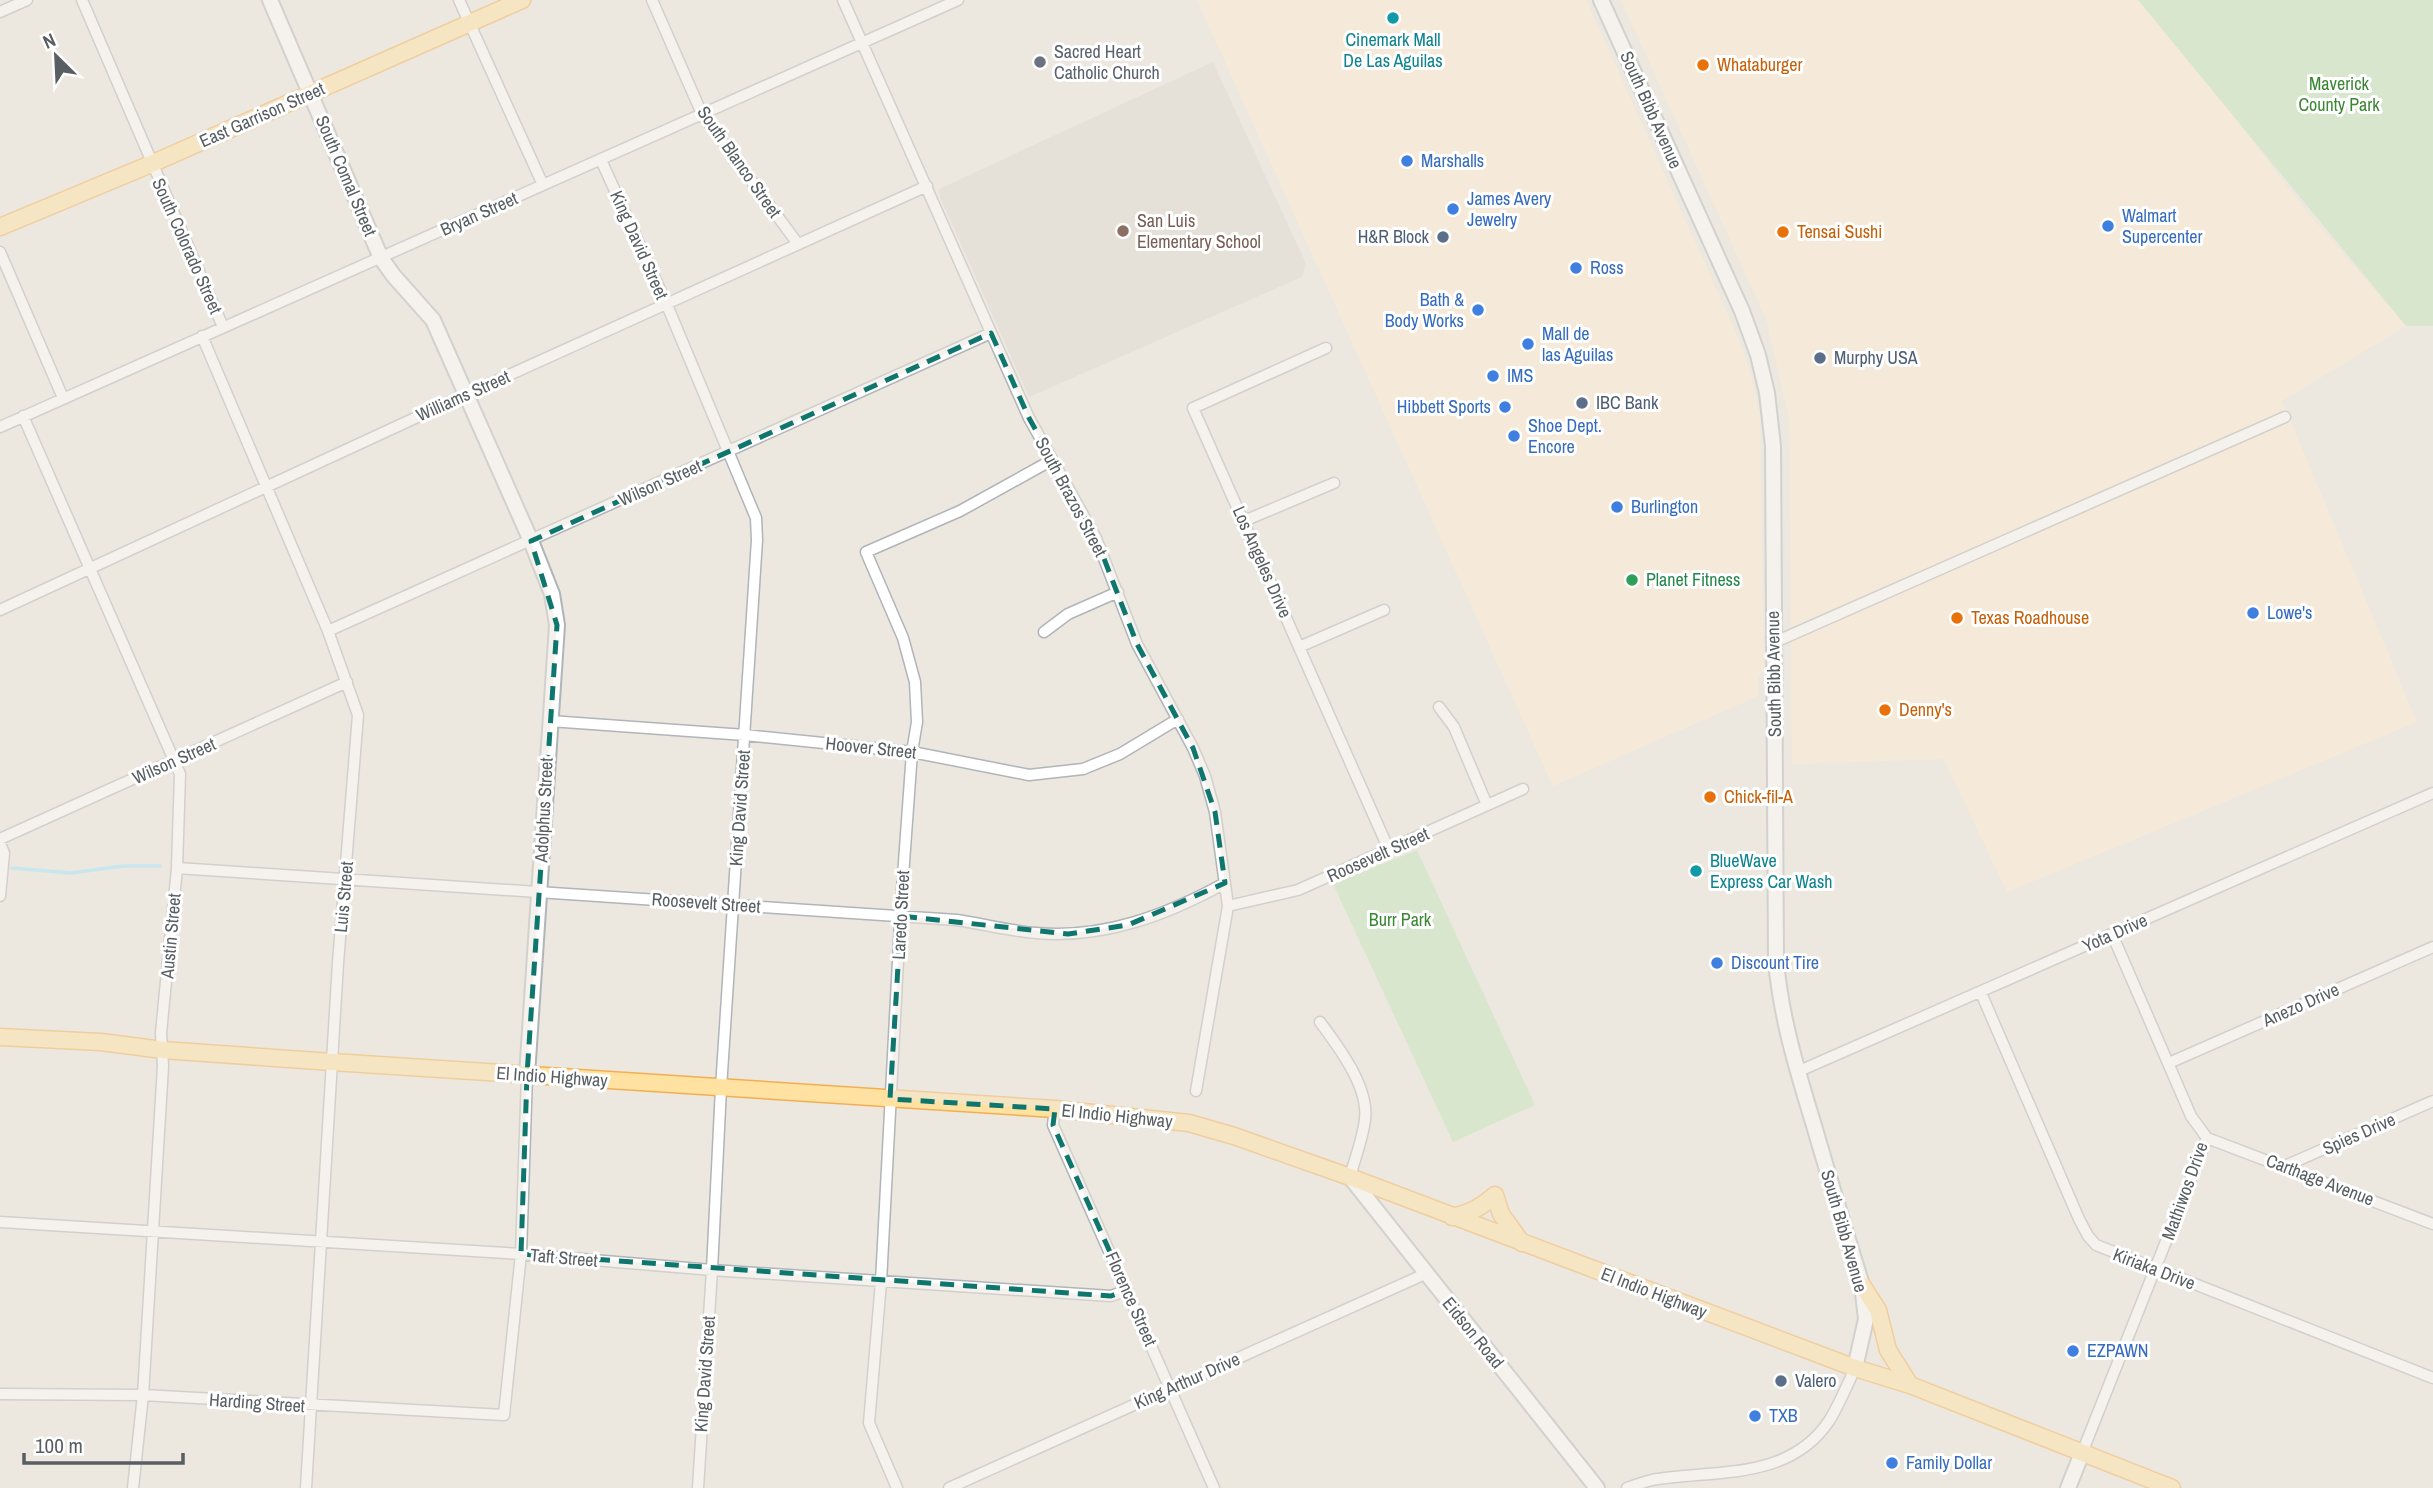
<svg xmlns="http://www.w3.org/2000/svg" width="2433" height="1488" viewBox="0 0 2433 1488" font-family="'Archivo Narrow',sans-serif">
<rect width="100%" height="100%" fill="#ece7df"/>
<!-- commercial -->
<path fill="#feeed2" d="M1197,0H1586L1741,344L1755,390L1760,420L1764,671L1758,678V696L1553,786Z
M1621,0H2145L2306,211L2406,326L2282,401L2417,722L2007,892L1944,759L1792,764L1789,418L1766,319Z"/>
<!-- education -->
<path fill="#ded9d0" d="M1213,62L1306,264L1302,277L1029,397L940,197L939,189Z"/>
<!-- green -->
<path fill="#c1e5bb" d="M2138,0H2433V326H2406Z
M1417,850L1535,1105L1453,1142L1333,884Z"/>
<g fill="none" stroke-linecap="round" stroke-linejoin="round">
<!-- stream -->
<path stroke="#9de3ff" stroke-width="3.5" d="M12,868L71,873L123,866H160"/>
<!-- street casing -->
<g stroke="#b1b4b8" stroke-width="13">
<path id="street" d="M82,0L223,327
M459,0L543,185
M652,0L702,114L798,244
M843,0L1029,418L1096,538L1137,644L1193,748L1205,776L1215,812L1228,906L1196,1091
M0,12L27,0
M601,160L667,305L756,518L757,540L721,1088L712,1270L698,1488
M0,252L63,398
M202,336L328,631L358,715L338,963L306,1488
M1326,348L1193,408L1389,850
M23,416L180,774L177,868L161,1033L163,1066L143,1395L133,1488
M0,427L958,0
M1244,521L1334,483
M0,610L467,394L927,186
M328,631L991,333
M1044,632L1068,614L1118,592
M1775,642L2285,417
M1299,647L1384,610
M1439,707L1454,727L1487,805
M550,721L745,735L912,752L1029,775L1083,769L1120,754L1178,719
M0,839L347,682
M0,843L4,853L0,896
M177,868L957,920C984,924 1010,931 1036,933C1104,939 1167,915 1225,883
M1228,906L1298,890L1523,789
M1981,993L2079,1219L2088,1236L2096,1245L2433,1378
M1320,1022C1338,1046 1369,1087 1365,1119C1363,1138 1355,1158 1350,1177
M2169,1063L2433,947
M1797,1072L2433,793
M1055,1109L1053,1125L1214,1488
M2207,1138L2433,1224
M2285,1166L2433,1101
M0,1222L521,1254L712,1270L1111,1296L1127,1290
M0,1394L143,1395L504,1415L521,1254L527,1075
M2082,1453L2207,1138L2191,1116L2112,934
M897,1488L869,1423L881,1282L901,904L912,752L917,722L915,682L903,638L866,552L960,511L1052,460
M949,1488L1425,1274
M1627,1488C1635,1485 1644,1482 1652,1480C1713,1469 1788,1482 1829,1421C1839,1405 1847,1386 1855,1368"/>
</g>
<!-- secondary casing -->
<g stroke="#afb5b8" stroke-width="18">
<path id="secondary" d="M270,0L381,258L393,275L433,320L531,541L552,594L557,625L527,1075
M1601,0L1742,311L1758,355L1767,393L1773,446L1776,961C1781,1019 1798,1073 1815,1129C1830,1181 1846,1233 1862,1285L1866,1319L1855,1368
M1350,1177L1597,1488
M2068,1488L2082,1453"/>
</g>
<!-- primary casing -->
<g stroke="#f3ae51" stroke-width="19">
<path id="primary" d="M0,227L151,164L522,0
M0,1037L101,1042L163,1050L332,1062L1055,1109L1189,1123L1234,1136L1350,1177L1855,1368L1910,1385L2172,1488
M1452,1217C1469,1214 1482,1207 1495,1195L1501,1214L1522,1243
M1862,1285L1878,1310L1888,1350L1910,1385"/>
</g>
<!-- street -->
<use href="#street" stroke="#fff" stroke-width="10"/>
<!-- secondary -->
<use href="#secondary" stroke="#fff" stroke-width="14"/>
<!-- primary -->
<use href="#primary" stroke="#ffe2a2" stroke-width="16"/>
</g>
<!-- marked area -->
<path d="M0 0H2433V1488H0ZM991,333L1029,418L1096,538L1137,644L1193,748L1215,812L1225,883L1128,925L1068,934L901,916L890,1099L1055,1109L1053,1125L1127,1290L1111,1296L521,1254L527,1075L557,625L531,541Z" fill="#ece7df" fill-opacity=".55" fill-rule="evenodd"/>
<path fill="none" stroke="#0f766e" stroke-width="5" stroke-dasharray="14 9" stroke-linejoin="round" d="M991,333L1029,418L1096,538L1137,644L1193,748L1215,812L1225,883L1128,925L1068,934L901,916L890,1099L1055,1109L1053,1125L1127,1290L1111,1296L521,1254L527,1075L557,625L531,541Z"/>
<!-- markers -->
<g fill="#0f9aa8" stroke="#fff" stroke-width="2.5">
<circle cx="1393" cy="18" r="7"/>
<circle cx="1696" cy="871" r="7"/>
</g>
<circle fill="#6b7280" stroke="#fff" stroke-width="2.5" cx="1040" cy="62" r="7"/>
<g fill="#e8710a" stroke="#fff" stroke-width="2.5">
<circle cx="1703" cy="65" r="7"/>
<circle cx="1783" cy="232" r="7"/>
<circle cx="1957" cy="618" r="7"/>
<circle cx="1885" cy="710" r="7"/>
<circle cx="1710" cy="797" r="7"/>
</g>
<g fill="#3f7fe0" stroke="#fff" stroke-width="2.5">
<circle cx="1407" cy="161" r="7"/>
<circle cx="1453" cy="209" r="7"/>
<circle cx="2108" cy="226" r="7"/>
<circle cx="1576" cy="268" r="7"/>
<circle cx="1478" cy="310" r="7"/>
<circle cx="1528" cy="344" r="7"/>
<circle cx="1493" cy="376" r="7"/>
<circle cx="1505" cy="407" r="7"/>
<circle cx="1514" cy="436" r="7"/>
<circle cx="1617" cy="507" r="7"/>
<circle cx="2253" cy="613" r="7"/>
<circle cx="1717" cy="963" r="7"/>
<circle cx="2073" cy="1351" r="7"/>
<circle cx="1755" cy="1416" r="7"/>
<circle cx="1892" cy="1463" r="7"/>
</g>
<circle fill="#8d6e63" stroke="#fff" stroke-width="2.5" cx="1123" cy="231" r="7"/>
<g fill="#5c6f8a" stroke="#fff" stroke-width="2.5">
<circle cx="1443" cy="237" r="7"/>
<circle cx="1820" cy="358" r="7"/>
<circle cx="1582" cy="403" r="7"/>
<circle cx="1781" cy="1381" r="7"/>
</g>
<circle fill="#2e9e5b" stroke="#fff" stroke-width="2.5" cx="1632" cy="580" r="7"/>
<g text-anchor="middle" stroke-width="6" stroke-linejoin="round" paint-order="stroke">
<!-- culture labels -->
<g font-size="18" fill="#0d838f" stroke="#fff">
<text x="1393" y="46">Cinemark Mall<tspan x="1393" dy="21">De Las Aguilas</tspan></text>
<text x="1710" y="867" text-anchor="start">BlueWave<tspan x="1710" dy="21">Express Car Wash</tspan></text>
</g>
<!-- worship labels -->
<g font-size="18" fill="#5b616d" stroke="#fff" text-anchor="start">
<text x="1054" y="58">Sacred Heart<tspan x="1054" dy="21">Catholic Church</tspan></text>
</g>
<!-- food labels -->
<g font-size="18" fill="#c56008" stroke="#fff" text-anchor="start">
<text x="1717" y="71">Whataburger</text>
<text x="1797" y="238">Tensai Sushi</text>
<text x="1971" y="624">Texas Roadhouse</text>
<text x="1899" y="716">Denny's</text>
<text x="1724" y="803">Chick-fil-A</text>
</g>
<!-- park labels -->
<g font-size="18" fill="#3b8633" stroke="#fff">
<text x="2339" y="90">Maverick<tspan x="2339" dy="21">County Park</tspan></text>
<text x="1400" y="926">Burr Park</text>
</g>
<!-- street labels -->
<g font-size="18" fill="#585e61" stroke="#fff">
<text transform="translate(1651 110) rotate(66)" y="6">South Bibb Avenue</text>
<text transform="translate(262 115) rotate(-24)" y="6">East Garrison Street</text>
<text transform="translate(739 162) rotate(55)" y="6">South Blanco Street</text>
<text transform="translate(346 176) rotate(67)" y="6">South Comal Street</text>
<text transform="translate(479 214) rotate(-24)" y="6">Bryan Street</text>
<text transform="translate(639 245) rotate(66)" y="6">King David Street</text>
<text transform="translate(187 246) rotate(66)" y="6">South Colorado Street</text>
<text transform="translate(463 396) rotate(-24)" y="6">Williams Street</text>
<text transform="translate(660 483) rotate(-24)" y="6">Wilson Street</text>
<text transform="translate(1071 497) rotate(62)" y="6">South Brazos Street</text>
<text transform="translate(1262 562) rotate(66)" y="6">Los Angeles Drive</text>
<text transform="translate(1774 674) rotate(-91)" y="6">South Bibb Avenue</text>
<text transform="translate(871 748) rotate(6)" y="6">Hoover Street</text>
<text transform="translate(174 761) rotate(-24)" y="6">Wilson Street</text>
<text transform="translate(740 808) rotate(-86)" y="6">King David Street</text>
<text transform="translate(544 810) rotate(-87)" y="6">Adolphus Street</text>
<text transform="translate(1378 855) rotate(-24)" y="6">Roosevelt Street</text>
<text transform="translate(344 897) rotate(-85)" y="6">Luis Street</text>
<text transform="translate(706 903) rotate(4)" y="6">Roosevelt Street</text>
<text transform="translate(901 915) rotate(-87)" y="6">Laredo Street</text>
<text transform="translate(2115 933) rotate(-24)" y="6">Yota Drive</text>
<text transform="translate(171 936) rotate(-85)" y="6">Austin Street</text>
<text transform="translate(2301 1005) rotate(-24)" y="6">Anezo Drive</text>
<text transform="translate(552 1077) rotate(4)" y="6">El Indio Highway</text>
<text transform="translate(1117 1116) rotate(6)" y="6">El Indio Highway</text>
<text transform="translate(2359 1134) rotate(-24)" y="6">Spies Drive</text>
<text transform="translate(2320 1180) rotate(21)" y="6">Carthage Avenue</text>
<text transform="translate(2185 1191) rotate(-70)" y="6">Mathiwos Drive</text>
<text transform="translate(1844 1231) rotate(74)" y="6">South Bibb Avenue</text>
<text transform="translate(564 1258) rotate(5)" y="6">Taft Street</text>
<text transform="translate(2154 1269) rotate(21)" y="6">Kiriaka Drive</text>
<text transform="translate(1654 1293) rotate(21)" y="6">El Indio Highway</text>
<text transform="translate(1131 1299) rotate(66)" y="6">Florence Street</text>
<text transform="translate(1473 1333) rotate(51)" y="6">Eidson Road</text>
<text transform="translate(705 1374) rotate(-86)" y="6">King David Street</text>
<text transform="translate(1187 1381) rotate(-24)" y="6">King Arthur Drive</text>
<text transform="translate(257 1403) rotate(4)" y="6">Harding Street</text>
</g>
<!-- shop labels -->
<g font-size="18" fill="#366cbe" stroke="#fff" text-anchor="start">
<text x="1421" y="167">Marshalls</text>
<text x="1467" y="205">James Avery<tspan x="1467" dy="21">Jewelry</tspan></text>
<text x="2122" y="222">Walmart<tspan x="2122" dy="21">Supercenter</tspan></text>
<text x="1590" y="274">Ross</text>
<text x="1464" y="306" text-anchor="end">Bath &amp;<tspan x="1464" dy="21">Body Works</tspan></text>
<text x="1542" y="340">Mall de<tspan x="1542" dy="21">las Aguilas</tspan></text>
<text x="1507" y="382">IMS</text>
<text x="1491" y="413" text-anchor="end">Hibbett Sports</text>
<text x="1528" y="432">Shoe Dept.<tspan x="1528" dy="21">Encore</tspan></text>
<text x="1631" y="513">Burlington</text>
<text x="2267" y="619">Lowe's</text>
<text x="1731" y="969">Discount Tire</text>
<text x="2087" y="1357">EZPAWN</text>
<text x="1769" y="1422">TXB</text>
<text x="1906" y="1469">Family Dollar</text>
</g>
<!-- education labels -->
<g font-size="18" fill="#785e54" stroke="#fff" text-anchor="start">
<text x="1137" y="227">San Luis<tspan x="1137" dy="21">Elementary School</tspan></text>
</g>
<!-- service labels -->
<g font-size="18" fill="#4e5e75" stroke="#fff" text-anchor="start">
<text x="1429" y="243" text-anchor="end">H&amp;R Block</text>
<text x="1834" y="364">Murphy USA</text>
<text x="1596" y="409">IBC Bank</text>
<text x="1795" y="1387">Valero</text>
</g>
<!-- leisure labels -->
<g font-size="18" fill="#27864d" stroke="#fff" text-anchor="start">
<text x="1646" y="586">Planet Fitness</text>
</g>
</g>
<!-- north arrow -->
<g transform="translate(56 56) rotate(336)" stroke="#ffffff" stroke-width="5" paint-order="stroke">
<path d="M0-5L12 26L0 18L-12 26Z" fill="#585e61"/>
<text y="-10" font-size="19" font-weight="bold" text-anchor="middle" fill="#585e61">N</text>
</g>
<!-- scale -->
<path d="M24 1453v10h159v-10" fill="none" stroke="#585e61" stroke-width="3.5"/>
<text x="35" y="1453" font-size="21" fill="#585e61" stroke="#ffffff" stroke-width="5" paint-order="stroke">100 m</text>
</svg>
